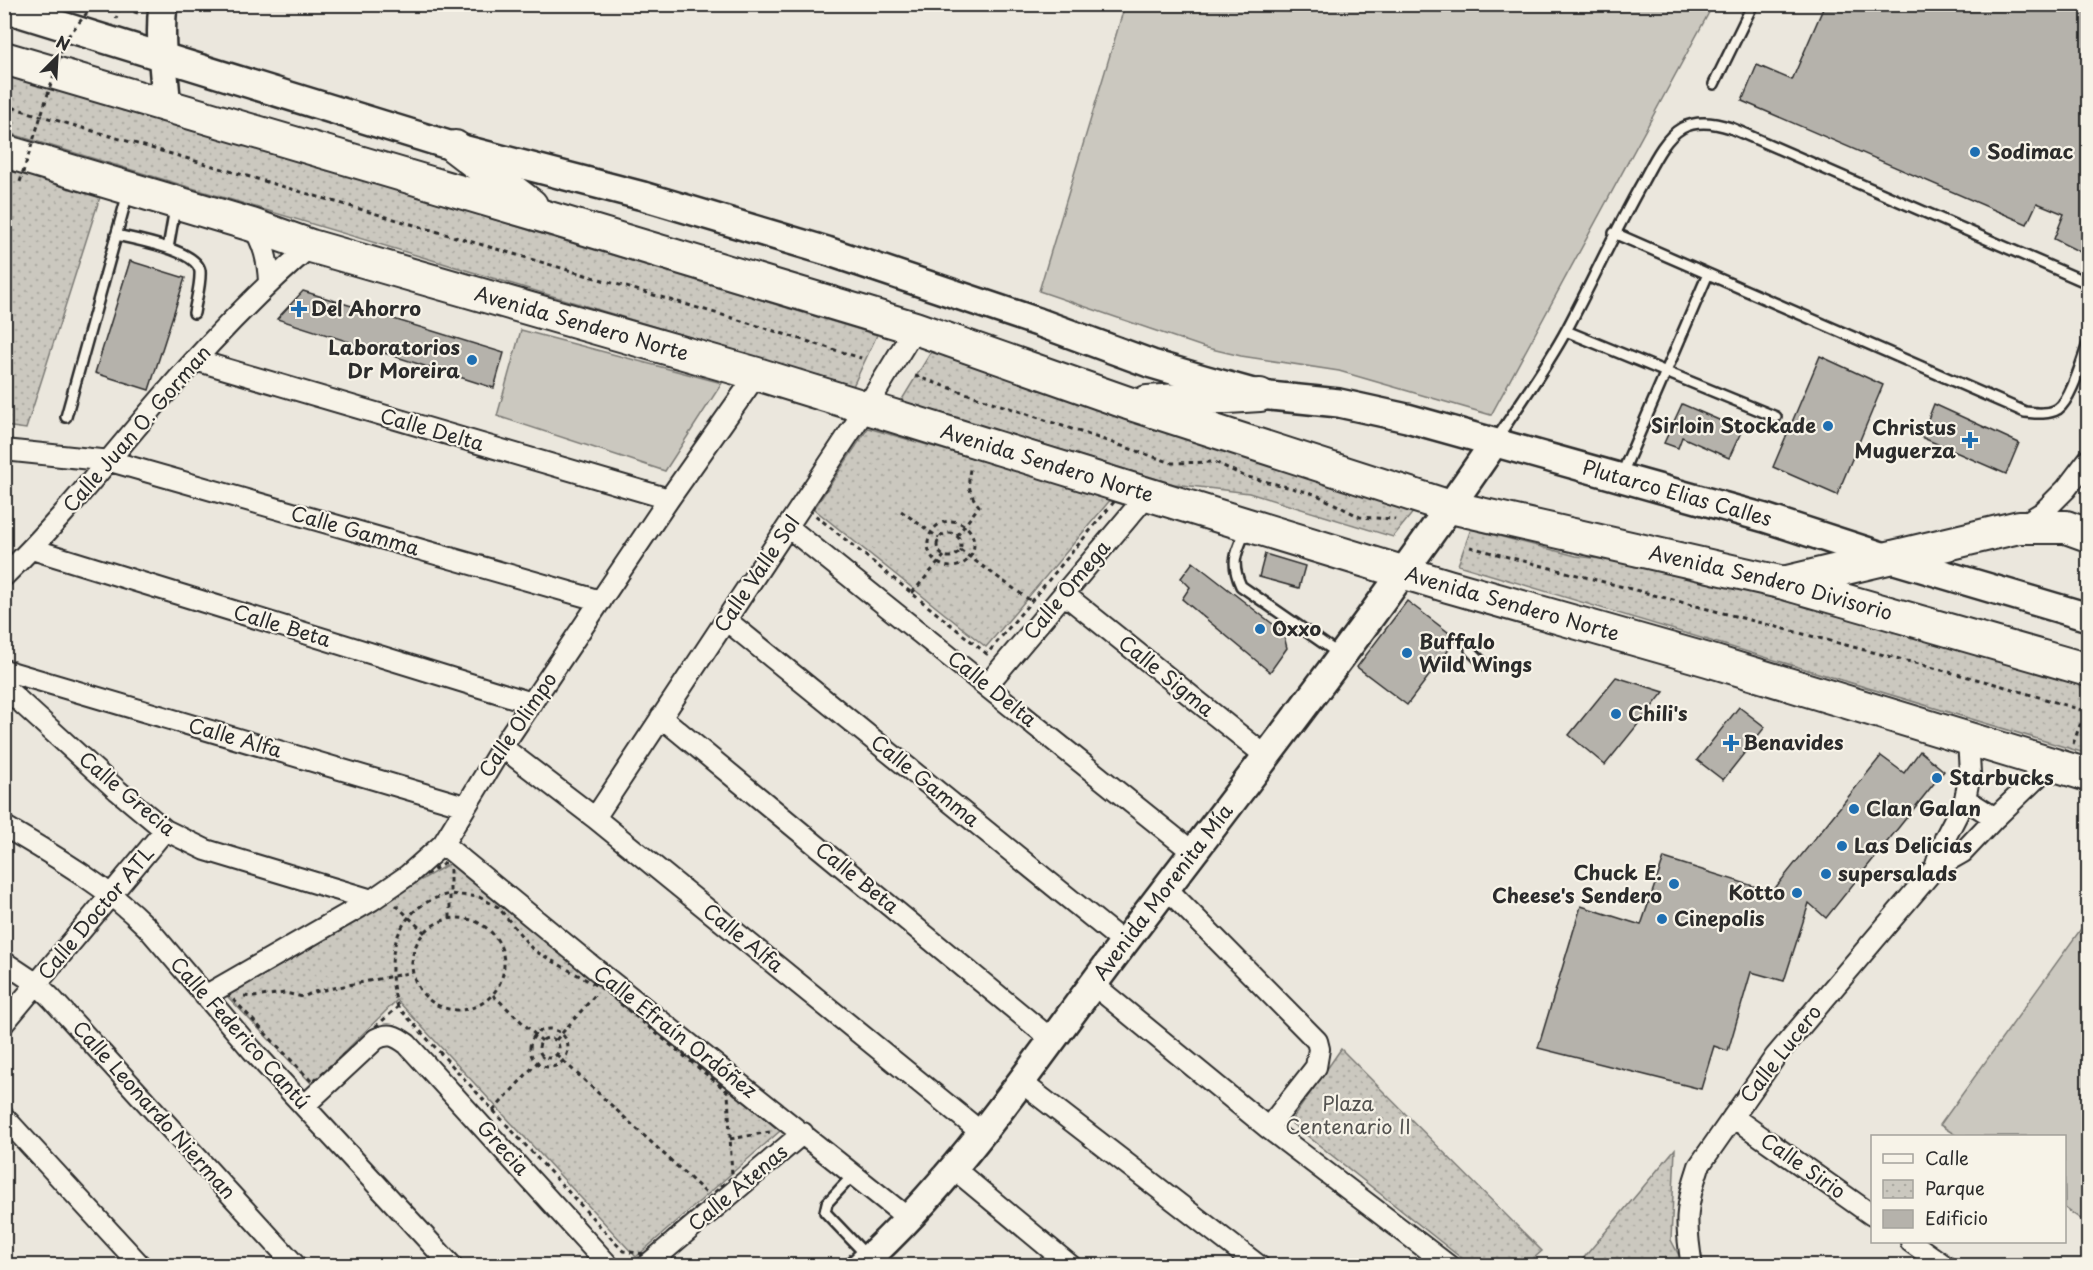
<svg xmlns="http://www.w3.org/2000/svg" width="2093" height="1270" viewBox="0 0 2093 1270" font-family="'Playpen Sans',sans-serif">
<defs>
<pattern id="park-dots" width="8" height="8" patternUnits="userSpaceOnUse" patternTransform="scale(1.5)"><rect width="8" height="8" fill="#cbc8bf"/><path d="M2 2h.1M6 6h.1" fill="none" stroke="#aeaca4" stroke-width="1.8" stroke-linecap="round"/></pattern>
</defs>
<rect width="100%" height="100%" fill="#ebe7dd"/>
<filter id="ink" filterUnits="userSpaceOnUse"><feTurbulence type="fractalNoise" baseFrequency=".0167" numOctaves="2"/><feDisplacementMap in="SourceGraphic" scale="12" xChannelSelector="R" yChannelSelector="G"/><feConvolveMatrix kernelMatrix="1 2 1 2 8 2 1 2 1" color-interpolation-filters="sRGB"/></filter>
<g filter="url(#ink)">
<!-- grass -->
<path fill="#cbc8bf" stroke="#7b7a75" stroke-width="1.5" d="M1125,5V4L1713,5L1491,415L1339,371L1241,356L1203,347L1039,291Z
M521,330L722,383L665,471L497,416Z
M2088,919V1224L2065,1208L2064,1136H1957L1940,1125Z"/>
<!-- park -->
<path fill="url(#park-dots)" stroke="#7b7a75" stroke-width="1.5" d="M4,72L877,335L853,386L5,132Z
M5,168L100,197L26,429L5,426Z
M933,349L1419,505L1393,537L1249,493L1174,484L901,401Z
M868,428L1112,498L986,647L814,509Z
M1471,529L1576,556L1642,564L2010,658L2088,680V754L1458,565Z
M452,862L780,1131L636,1257L397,1000L312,1084L225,994Z
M1341,1049L1542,1251L1526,1265H1470L1290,1122Z
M1675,1149L1671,1240L1684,1265H1587L1582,1260Z"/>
<!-- building -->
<path fill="#b5b2ab" stroke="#2b2b2b" stroke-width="1.5" d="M1825,4H2088V256L2054,239L2064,214L2037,203L2027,224L1742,101L1757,65L1792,80Z
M130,261L185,278L149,390L95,373Z
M303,291L504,353L494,388L277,319Z
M1820,356L1883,385L1837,495L1773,467Z
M1682,404L1742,430L1729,458L1682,437L1678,448L1664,443Z
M1934,404L2019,443L2006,474L1921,437Z
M1265,554L1305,566L1299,588L1259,577Z
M1193,562L1283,632L1287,648L1270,672L1182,599L1190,587L1181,578Z
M1407,601L1457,639L1407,705L1357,667Z
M1616,677L1664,692L1605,765L1569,735Z
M1739,707L1765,727L1723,780L1697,760Z
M1920,751L1944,771L1826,918L1809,903L1784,981L1751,972L1728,1051L1714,1046L1701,1089L1538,1048L1581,906L1641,925L1664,858L1772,892L1881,756L1904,773Z"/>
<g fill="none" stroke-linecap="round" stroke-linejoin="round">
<!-- lane casing -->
<g stroke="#2b2b2b" stroke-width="14">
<path id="lane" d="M1714,84L1753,4
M1614,233L2025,412C2035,413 2048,415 2058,409C2071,400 2082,360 2088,344
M116,235C134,239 197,250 200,271C201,284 196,300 194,313
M168,248L175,208
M1566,331L1776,417
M66,417L128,193
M1496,440C1519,404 1547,367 1567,329C1593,280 1615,231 1642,183C1652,165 1664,138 1682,128C1697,120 1716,123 1731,128L2088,283
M1621,476L1708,274
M1246,530C1236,553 1230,562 1241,586L1339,654
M1470,650L1485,665
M854,1174L827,1203L825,1212L866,1255"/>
</g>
<!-- street casing -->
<g stroke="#2b2b2b" stroke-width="24">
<path id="street" d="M252,225C264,244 268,260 269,282
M195,360L669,499
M4,450L110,461L601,601
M2022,525L2043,512L2066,489L2088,460
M788,527L1194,853
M32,549L532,703
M4,576C63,519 111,456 164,395C210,342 258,291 311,246
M1064,594L1267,757
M726,620L1124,943
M4,670L465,806
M987,685L1147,495
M4,687L117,790L165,830L206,850L372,900
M661,717L1052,1040
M502,747L595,818L982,1133
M1965,799L1995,818
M595,818L866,408L915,328
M4,826C55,856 105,885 147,927L252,1050L452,1266
M443,844L604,976L909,1219
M1935,868L1945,838L1965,799L1970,773L1968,739
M1167,889L1317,1041L1319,1049L1316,1067L1268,1128
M4,962L37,984L52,999L296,1266
M1094,985L1268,1128L1449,1266
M205,996L372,900L408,875L443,844L502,747L669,499L757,374
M4,1023L165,830
M1021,1082L1259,1266
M304,1106L376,1039C389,1032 396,1036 407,1044L609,1266
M4,1117L141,1266
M1733,1117L1872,1215
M953,1168L1071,1266
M1911,1242L1945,1266
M646,1266L803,1133
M1692,1266C1685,1224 1685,1207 1699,1166L1775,1057L1935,868L1963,852L1995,818L2051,764"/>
</g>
<!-- secondary casing -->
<g stroke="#2b2b2b" stroke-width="32">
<g id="secondary">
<path d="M163,4C159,38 164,73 167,107"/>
<path id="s1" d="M4,8L455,147L643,196L827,251L1038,322L1152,364L1203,379L1260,395L1339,403L1407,418L1765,518L1888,558L2088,617"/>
<path id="s2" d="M860,1266C964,1172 1040,1053 1124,943C1250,778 1377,614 1494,443"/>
</g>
</g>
<!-- primary casing -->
<g stroke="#2b2b2b" stroke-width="36">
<g id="primary">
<path id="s3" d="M4,58L546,217L915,328L1128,403L1450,507L1784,583L2088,670"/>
<path d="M455,147L531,205"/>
<path id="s4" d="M4,151L252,225L311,246L757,374L1248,525L1448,586L1708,660L2088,775"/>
<path d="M1147,402L1260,395"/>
<path d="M1787,582L2019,527H2066L2088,535"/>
</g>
</g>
<!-- path -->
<path stroke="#2b2b2b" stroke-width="3" stroke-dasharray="4.5 4.5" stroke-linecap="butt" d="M112,4L120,7L116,19
M118,4L120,7L141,14
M4,105L729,317L861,358
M915,376L1172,463L1215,462L1244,476L1315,494L1360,517L1395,519
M867,423L1119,496L987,654L810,511Z
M901,511L939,538
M928 544a23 23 0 1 1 46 0a23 23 0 1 1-46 0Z
M937 545a12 12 0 1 1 24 0a12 12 0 1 1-24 0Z
M957,536L979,506C968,493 967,481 971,465
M1470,547L1999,685L2088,712
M960,550L1031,601
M912,593L944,556
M2073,744L2080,725L2088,722
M450,860V894L479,897L498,907L533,950L601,988L728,1092L732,1177L645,1254L623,1251L398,1007L312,1082L228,994Z
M396,905L425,933
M412 964a46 46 0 1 1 92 0a46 46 0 1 1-92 0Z
M493,995L542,1041
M244,996L253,997L285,993L303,997L314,992L413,972
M398,1007C383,960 394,905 450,894V919
M530 1048a19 19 0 1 1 38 0a19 19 0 1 1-38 0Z
M539 1048a10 10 0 1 1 20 0a10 10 0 1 1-20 0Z
M556,1040L596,994
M557,1055L705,1192
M493,1111L543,1056
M730,1139L770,1132"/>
<!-- lane -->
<use href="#lane" stroke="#f7f3e8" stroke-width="9"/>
<!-- street -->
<use href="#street" stroke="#f7f3e8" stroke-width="20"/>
<!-- secondary -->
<use href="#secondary" stroke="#f7f3e8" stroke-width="27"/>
<!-- primary -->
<use href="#primary" stroke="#f7f3e8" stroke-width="32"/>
<!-- path-bridge -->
<path stroke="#2b2b2b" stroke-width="3" stroke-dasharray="4.5 4.5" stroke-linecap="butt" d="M20,182L65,40L94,4"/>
</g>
</g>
<!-- markers -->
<g fill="#1f6fb2" stroke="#f7f3e8" stroke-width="2">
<circle cx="1975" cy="152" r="6"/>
<path d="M296 300h6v6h6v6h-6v6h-6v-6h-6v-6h6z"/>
<circle cx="472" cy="360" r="6"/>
<circle cx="1828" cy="426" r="6"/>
<path d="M1967 431h6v6h6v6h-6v6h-6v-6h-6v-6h6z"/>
<circle cx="1260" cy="629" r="6"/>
<circle cx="1407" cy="653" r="6"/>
<circle cx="1616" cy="714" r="6"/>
<path d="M1728 734h6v6h6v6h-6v6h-6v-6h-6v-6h6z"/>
<circle cx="1937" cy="778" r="6"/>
<circle cx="1854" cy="809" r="6"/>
<circle cx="1842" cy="846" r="6"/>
<circle cx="1826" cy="874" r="6"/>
<circle cx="1674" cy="884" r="6"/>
<circle cx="1797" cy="893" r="6"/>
<circle cx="1662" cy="919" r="6"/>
</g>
<g text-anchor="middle" stroke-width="4.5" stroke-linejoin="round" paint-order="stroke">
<!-- poi labels -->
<g font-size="20" font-weight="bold" fill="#2b2b2b" stroke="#f7f3e8" text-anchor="start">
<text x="1987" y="159">Sodimac</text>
<text x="311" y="316">Del Ahorro</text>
<text x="460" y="355" text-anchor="end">Laboratorios<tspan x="460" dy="23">Dr Moreira</tspan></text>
<text x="1816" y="433" text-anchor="end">Sirloin Stockade</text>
<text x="1956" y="435" text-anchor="end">Christus<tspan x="1956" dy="23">Muguerza</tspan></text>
<text x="1272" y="636">Oxxo</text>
<text x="1419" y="649">Buffalo<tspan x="1419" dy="23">Wild Wings</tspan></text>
<text x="1628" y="721">Chili's</text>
<text x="1743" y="750">Benavides</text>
<text x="1949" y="785">Starbucks</text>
<text x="1866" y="816">Clan Galan</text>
<text x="1854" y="853">Las Delicias</text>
<text x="1662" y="880" text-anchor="end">Chuck E.<tspan x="1662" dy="23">Cheese's Sendero</tspan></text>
<text x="1838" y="881">supersalads</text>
<text x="1785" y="900" text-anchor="end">Kotto</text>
<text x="1674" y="926">Cinepolis</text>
</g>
<!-- street labels -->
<g font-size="20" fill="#2b2b2b" stroke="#f7f3e8">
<text dy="7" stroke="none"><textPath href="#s4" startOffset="603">Avenida Sendero Norte</textPath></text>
<text transform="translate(137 429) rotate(-49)" y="7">Calle Juan O. Gorman</text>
<text transform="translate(432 430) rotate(16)" y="7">Calle Delta</text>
<text dy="7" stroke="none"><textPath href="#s4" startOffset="1089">Avenida Sendero Norte</textPath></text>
<text dy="7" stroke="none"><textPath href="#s1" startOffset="1744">Plutarco Elias Calles</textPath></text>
<text transform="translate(355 531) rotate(16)" y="7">Calle Gamma</text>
<text transform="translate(757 574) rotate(-56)" y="7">Calle Valle Sol</text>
<text dy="7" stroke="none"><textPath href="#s3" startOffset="1844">Avenida Sendero Divisorio</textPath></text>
<text transform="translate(1067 590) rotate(-50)" y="7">Calle Omega</text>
<text dy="7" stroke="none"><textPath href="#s4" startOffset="1575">Avenida Sendero Norte</textPath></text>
<text transform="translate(282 626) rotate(17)" y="7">Calle Beta</text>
<text transform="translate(1166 676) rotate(39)" y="7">Calle Sigma</text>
<text transform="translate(992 689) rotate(39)" y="7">Calle Delta</text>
<text transform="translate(518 725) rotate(-56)" y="7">Calle Olimpo</text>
<text transform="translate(235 738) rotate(16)" y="7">Calle Alfa</text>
<text transform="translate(925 781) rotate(39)" y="7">Calle Gamma</text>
<text transform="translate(127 794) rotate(40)" y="7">Calle Grecia</text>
<text transform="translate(857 878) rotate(39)" y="7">Calle Beta</text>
<text dy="7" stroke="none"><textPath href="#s2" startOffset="482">Avenida Morenita Mía</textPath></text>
<text transform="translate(96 913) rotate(-50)" y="7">Calle Doctor ATL</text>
<text transform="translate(743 938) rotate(39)" y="7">Calle Alfa</text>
<text transform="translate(675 1032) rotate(38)" y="7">Calle Efraín Ordóñez</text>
<text transform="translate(240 1033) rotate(48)" y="7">Calle Federico Cantú</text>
<text transform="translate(1781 1054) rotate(-52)" y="7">Calle Lucero</text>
<text transform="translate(154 1110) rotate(48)" y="7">Calle Leonardo Nierman</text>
<text transform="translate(503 1148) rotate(48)" y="7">Grecia</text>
<text transform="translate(1803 1166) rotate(35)" y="7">Calle Sirio</text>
<text transform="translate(738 1188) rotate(-40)" y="7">Calle Atenas</text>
</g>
<!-- park labels -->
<g font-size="20" fill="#535250" stroke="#f7f3e8">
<text x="1348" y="1111">Plaza<tspan x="1348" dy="23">Centenario II</tspan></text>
</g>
</g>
<!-- margin -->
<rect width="2093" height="1270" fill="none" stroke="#f7f3e8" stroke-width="24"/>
<rect x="12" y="12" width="2069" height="1246" fill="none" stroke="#2b2b2b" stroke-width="2" filter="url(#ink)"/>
<!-- legend -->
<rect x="1871" y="1135" width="195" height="108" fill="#f7f3e8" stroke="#a5a39c" stroke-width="1.5"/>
<rect x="1883" y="1154" width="30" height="9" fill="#f7f3e8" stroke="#a5a39c" stroke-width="1.5"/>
<text x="1925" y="1165" font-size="18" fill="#2b2b2b">Calle</text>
<rect x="1883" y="1180" width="30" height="18" fill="url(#park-dots)" stroke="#a5a39c" stroke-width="1.5"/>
<text x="1925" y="1195" font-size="18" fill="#2b2b2b">Parque</text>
<rect x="1883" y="1210" width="30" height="18" fill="#b5b2ab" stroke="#a5a39c" stroke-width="1.5"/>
<text x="1925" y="1225" font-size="18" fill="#2b2b2b">Edificio</text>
<!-- north arrow -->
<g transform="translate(57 57) rotate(24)" stroke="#f7f3e8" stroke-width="4.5" paint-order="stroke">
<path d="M0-4.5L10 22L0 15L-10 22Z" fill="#2b2b2b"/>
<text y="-9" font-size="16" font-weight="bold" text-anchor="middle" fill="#2b2b2b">N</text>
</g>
</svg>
